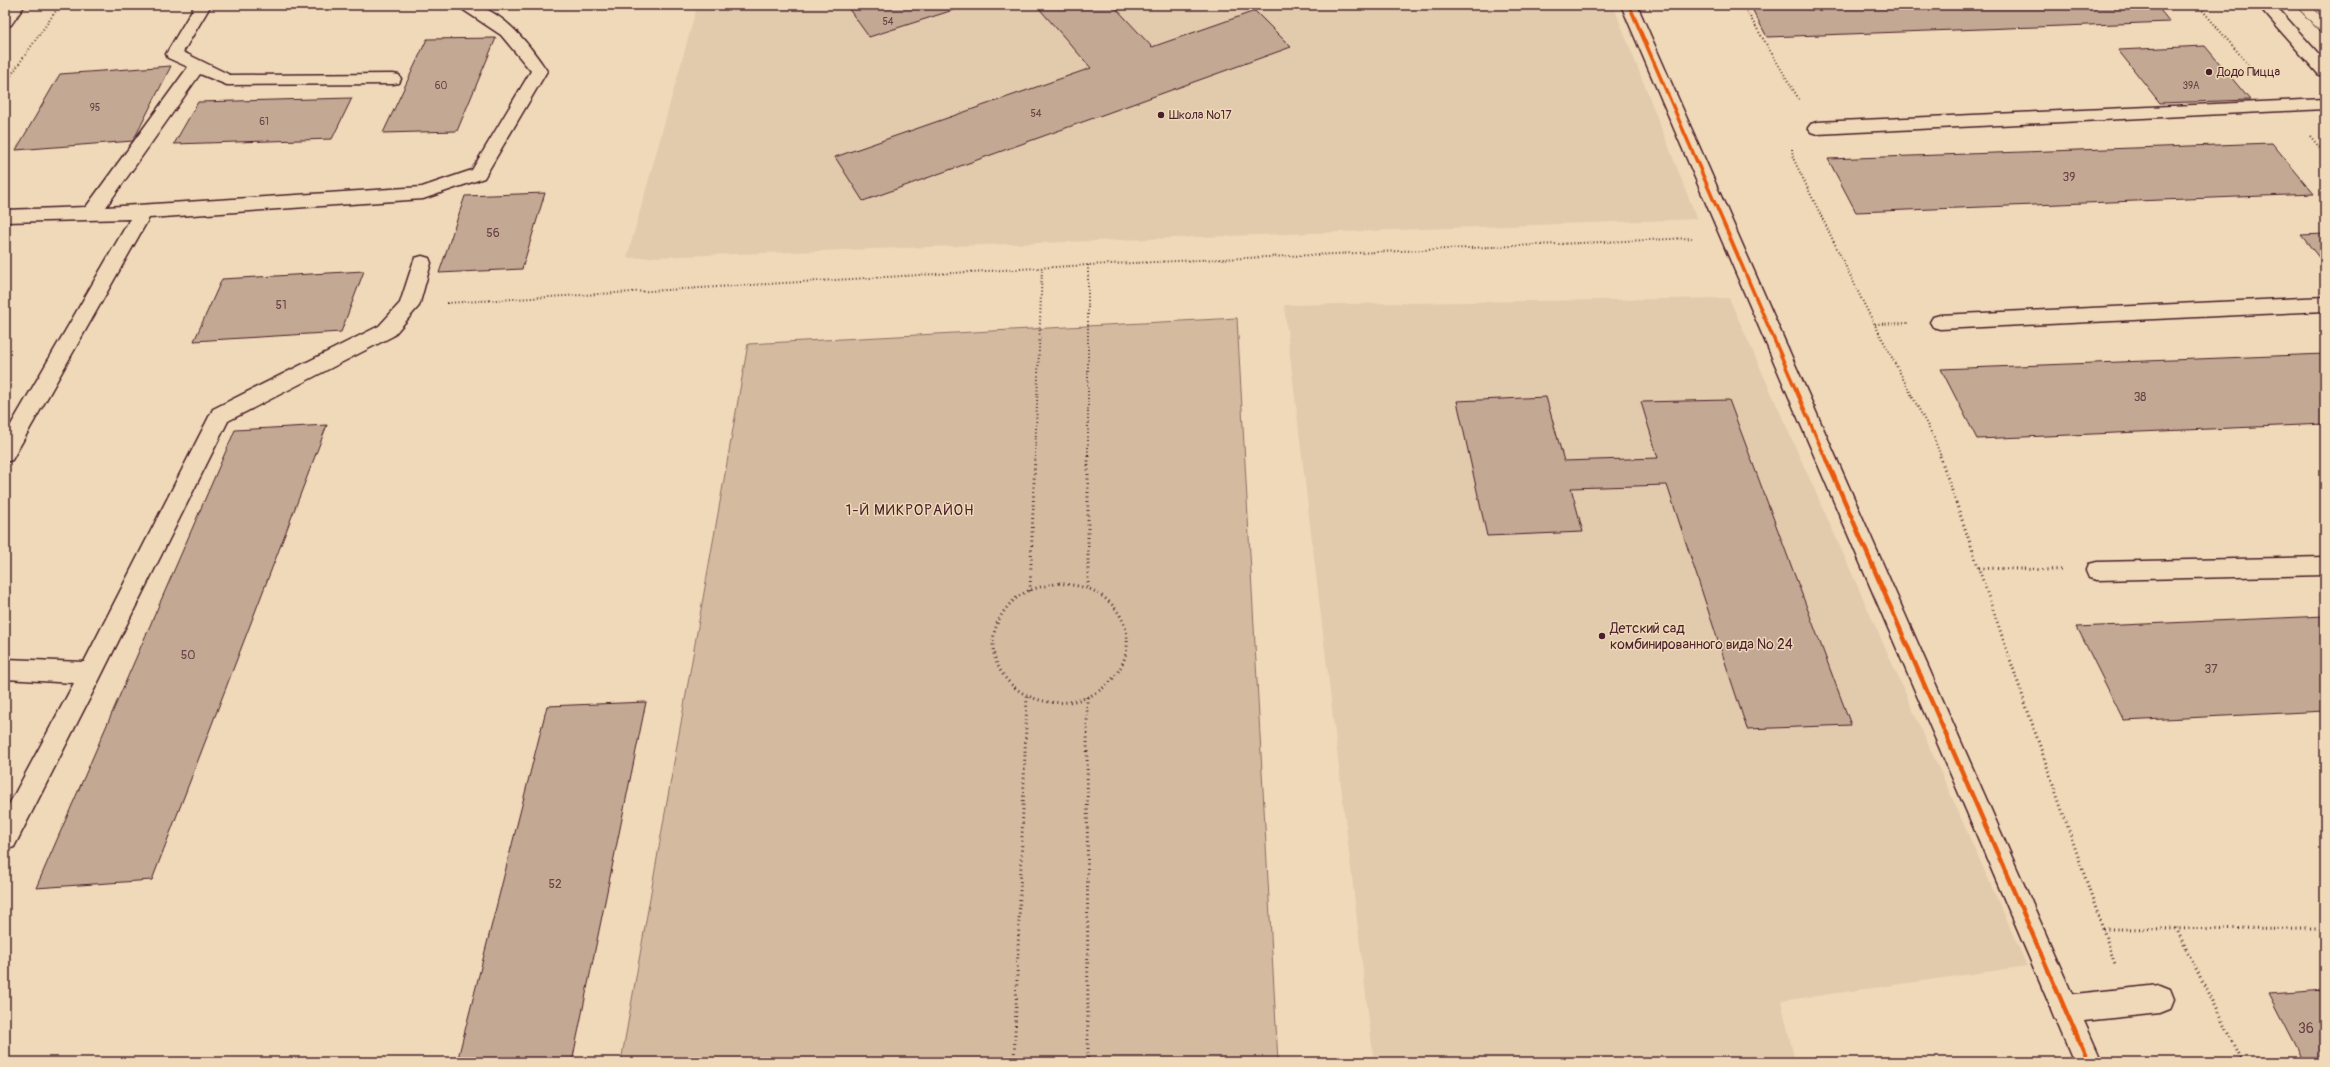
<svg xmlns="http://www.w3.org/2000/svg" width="2330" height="1067" viewBox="0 0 2330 1067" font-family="Pangolin,sans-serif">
<rect width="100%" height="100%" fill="#efd9b8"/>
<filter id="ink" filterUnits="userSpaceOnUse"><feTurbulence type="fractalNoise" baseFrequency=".025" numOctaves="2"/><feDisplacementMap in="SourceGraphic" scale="8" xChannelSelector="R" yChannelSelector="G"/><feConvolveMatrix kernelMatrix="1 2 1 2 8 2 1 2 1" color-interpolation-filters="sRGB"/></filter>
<g filter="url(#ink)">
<!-- built -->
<path fill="#e2caad" d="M712,5H1613L1697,219L627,258L696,10Z
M1729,298L2027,966L1781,1001L1795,1062H1374L1284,305Z"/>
<!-- green -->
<path fill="#d4bba0" stroke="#8f6d66" d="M1237,318L1278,1062H621L748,344Z"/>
<!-- building -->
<path fill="#c3a893" stroke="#4a1f2b" d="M541,5H607L540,9Z
M846,5H969L869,37Z
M1036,5H1113L1152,47L1255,11L1291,47L863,201L835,157L1091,68Z
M1750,5H2156L2170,22L1767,37Z
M496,38L457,131L383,133L427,39Z
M2205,46L2250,100L2160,103L2118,50Z
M171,66L133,141L16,150L60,74Z
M352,98L332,139L174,144L198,102Z
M2272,143L2314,194L1856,212L1828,159Z
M545,193L522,269L439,273L465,196Z
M2325,234V265L2301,235Z
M364,271L341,332L194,341L222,279Z
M2325,354V424L1977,439L1941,369Z
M1546,397L1564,461L1658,458L1641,402L1729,400L1851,725L1747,729L1667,485L1571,488L1583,532L1487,536L1457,401Z
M327,425L152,880L36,888L235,430Z
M2325,616V711L2124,721L2077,627Z
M646,702L572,1062H457L547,706Z
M2325,990V1062H2304L2269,994Z"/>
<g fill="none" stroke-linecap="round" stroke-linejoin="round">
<!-- lane casing -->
<g stroke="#4a1f2b" stroke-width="3">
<path id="lane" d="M195,5H211L183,52L230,75L393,74L399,75L401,79L399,83L393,84L227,85L200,74L106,207L422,187L472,170L531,71L501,35L456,5C463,5 472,4 478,6C507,15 531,47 547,71L484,178L423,199L149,218L12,460L5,462V435L130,219L5,222V210L86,207L188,67L168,58L166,54Z
M2325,99V109L1817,134L1811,132L1808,128L1811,124L1817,122Z
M422,256L429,258L431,263L419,306L393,336L228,421L99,680L14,847L5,850V812L74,683L5,679V659L84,662L213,409L379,326L400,303L413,263L415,258Z
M2325,297V311L1940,329L1933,327L1930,322L1933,317L1940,315Z
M2325,557V575L2097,580L2089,578L2086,571L2089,564L2097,562Z
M2160,985L2170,989L2174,999L2170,1009L2160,1013L2065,1023L2055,1019L2051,1009L2055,999L2065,995Z"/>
</g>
<!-- street casing -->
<g stroke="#4a1f2b" stroke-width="3">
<path id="street" d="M1621,5H1637L2102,1062H2074Z"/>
</g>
<!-- secondary casing -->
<g stroke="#4a1f2b" stroke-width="3">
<path id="secondary" d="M9,5H25L11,25L5,27V11Z"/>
</g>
<!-- primary casing -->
<g stroke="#4a1f2b" stroke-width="3">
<path id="primary" d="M2258,5H2275L2325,61V76L2319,75Z"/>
</g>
<!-- path-far1 -->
<path stroke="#4a1f2b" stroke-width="2" stroke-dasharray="1 2.5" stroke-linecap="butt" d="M1743,5L1800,101
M2198,5L2258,76
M5,84L60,5
M2310,136L2325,154
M1792,149L1793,158L1864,304L1934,438L1941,457
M1088,265V457
M447,303L1088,265L1692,238
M1875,324L1909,323
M1035,457L1042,268"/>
<!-- path -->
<path stroke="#4a1f2b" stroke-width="3" stroke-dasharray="1 3.5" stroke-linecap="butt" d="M1088,456V587
M1940,456L2115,964
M1979,568L2062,570
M1059,583C1070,585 1085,586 1094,591C1134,613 1139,659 1103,688C1073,712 1022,706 1002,673C983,645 996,609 1024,593C1035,587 1047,586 1059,583Z
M1030,591L1035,456
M1087,697L1088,1062
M2176,928L2242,1062
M2103,929L2325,928
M1014,1062L1027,696"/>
<!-- lane -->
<use href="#lane" fill="#efd9b8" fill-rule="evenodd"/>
<!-- street -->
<use href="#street" fill="#efd9b8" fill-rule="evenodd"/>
<!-- secondary -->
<use href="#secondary" fill="#efd9b8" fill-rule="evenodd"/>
<!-- primary -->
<use href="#primary" fill="#efd9b8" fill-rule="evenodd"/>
<!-- tram -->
<path stroke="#4a1f2b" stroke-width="1" d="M2295,5L2325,37
M2311,5L2325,20"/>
<!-- cycleway-far1 casing -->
<g stroke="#efd9b8" stroke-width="5.5">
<path id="cycleway-far1" d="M1629,5L1825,457"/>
</g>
<!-- cycleway casing -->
<g stroke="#efd9b8" stroke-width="7">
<path id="cycleway" d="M1825,456L2088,1062"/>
</g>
<!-- cycleway-far1 -->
<use href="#cycleway-far1" stroke="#e8590c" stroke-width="3.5"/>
<!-- cycleway -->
<use href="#cycleway" stroke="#e8590c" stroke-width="4.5"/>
</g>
</g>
<!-- markers -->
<g fill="#4a1f2b" stroke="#efd9b8" stroke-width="1.5">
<circle cx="2209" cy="72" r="4"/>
<circle cx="1161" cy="115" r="4"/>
<circle cx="1602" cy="636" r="4"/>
</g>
<g text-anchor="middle" stroke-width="3" stroke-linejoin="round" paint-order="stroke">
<!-- far-number labels -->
<g font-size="10" fill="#684145">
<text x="888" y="25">54</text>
<text x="441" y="89">60</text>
<text x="2191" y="89">39А</text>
<text x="95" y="111">95</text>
<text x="1036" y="117">54</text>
<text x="264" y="125">61</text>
</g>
<!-- far-poi labels -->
<g font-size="12" fill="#4a1f2b" stroke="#efd9b8" text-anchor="start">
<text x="2217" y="76">Додо Пицца</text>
<text x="1169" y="119">Школа №17</text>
</g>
<!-- number labels -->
<g font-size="12" fill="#684145">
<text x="2069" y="181">39</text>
<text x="493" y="237">56</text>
<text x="281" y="309">51</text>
<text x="2140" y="401">38</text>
<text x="188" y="659">50</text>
<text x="2211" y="673">37</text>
<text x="555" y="888">52</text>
</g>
<!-- poi labels -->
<g font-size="14" fill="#4a1f2b" stroke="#efd9b8" text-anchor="start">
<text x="1610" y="633">Детский сад<tspan x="1610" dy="16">комбинированного вида № 24</tspan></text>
</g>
<!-- near-number labels -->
<g font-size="14" fill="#684145">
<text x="2306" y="1033">36</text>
</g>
<!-- neighbourhood labels -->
<g font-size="15" letter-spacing="1" fill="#4a1f2b" stroke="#efd9b8">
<text x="910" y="515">1-Й МИКРОРАЙОН</text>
</g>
</g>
<!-- margin -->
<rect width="2330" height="1067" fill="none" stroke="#efd9b8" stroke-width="20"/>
<rect x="10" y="10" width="2310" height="1047" fill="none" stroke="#4a1f2b" stroke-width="1.5" filter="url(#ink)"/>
</svg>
